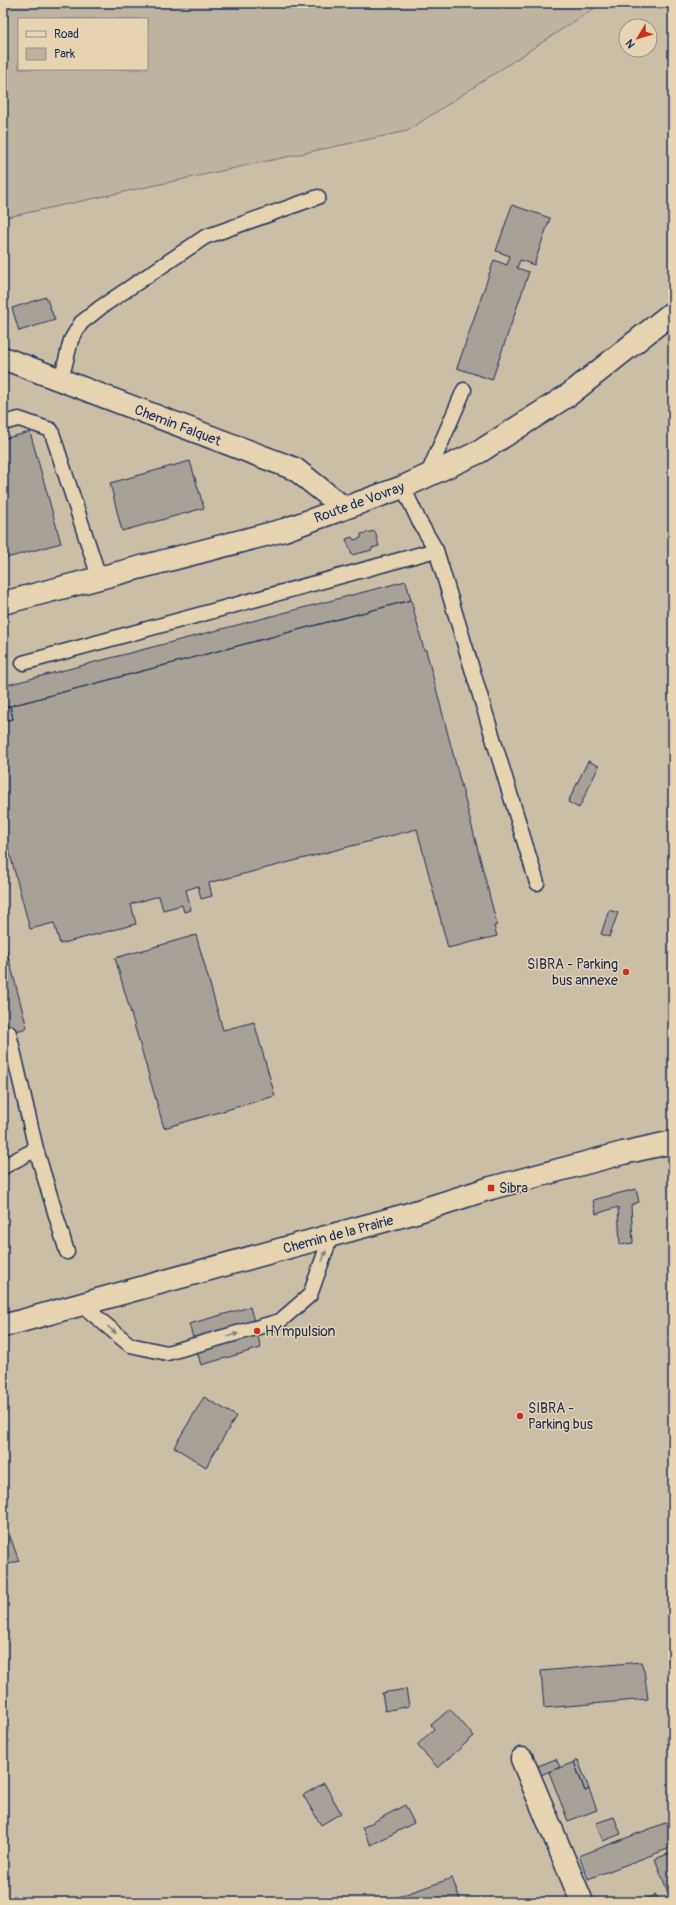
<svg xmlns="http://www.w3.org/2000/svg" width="676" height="1905" viewBox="0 0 676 1905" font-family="Pangolin,sans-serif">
<rect width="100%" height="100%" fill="#dacaac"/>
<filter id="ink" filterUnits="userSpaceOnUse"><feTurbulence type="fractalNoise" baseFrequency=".025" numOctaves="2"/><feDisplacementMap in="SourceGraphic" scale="8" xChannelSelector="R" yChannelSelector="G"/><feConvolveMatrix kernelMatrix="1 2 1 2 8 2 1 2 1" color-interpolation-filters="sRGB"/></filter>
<g filter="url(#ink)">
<!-- built -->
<path fill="#cbbea6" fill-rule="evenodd" d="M602,3H673V1902H3V218L407,131ZM626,26H650V50H626Z"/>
<!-- green -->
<path fill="#beb3a1" stroke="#6c7180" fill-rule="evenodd" d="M3,3H602L407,131L3,218ZM19,19H147V69H19Z"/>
<!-- building -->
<path fill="#a7a197" stroke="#1b2f5e" d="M512,205L550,218L534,265L520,260L517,268L529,272L492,380L457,368L494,260L507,265L510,256L496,251Z
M46,297L55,320L19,331L12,308Z
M30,432L61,543L3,559V439Z
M190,461L204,508L122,531L110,483Z
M375,531L379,546L372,548V550L352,555L346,539L352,537L354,540L361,538V534Z
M406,581L411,600L3,708V686Z
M411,600L424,650H426L469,815L497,925L494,926L497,936L448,948L417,829L209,883L212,896L201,899L198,886L186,890L191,910L184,912L182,905L163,910L159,896L131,904L136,924L60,944L54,923L30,929L3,828V721L13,719L10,706Z
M10,706L13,719L3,721V708Z
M588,761L599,766L579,808L568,802Z
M609,910L618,913L609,937L601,934Z
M196,935L223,1030L254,1022L275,1096L164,1128L115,958Z
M3,936L27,1028L3,1035Z
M636,1189L639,1202L631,1205L633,1243L620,1245L618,1207L596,1214L593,1200Z
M250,1307L261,1348L201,1365L189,1324Z
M204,1397L236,1416L206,1467L174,1447Z
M3,1517L19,1561L3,1566Z
M641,1662L644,1670L648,1699L544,1708L541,1671Z
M406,1689L409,1706L385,1711L382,1693Z
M450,1709L474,1736L438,1768L417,1745L434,1729L431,1725Z
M556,1759L560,1767L541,1775L538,1766Z
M578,1760L589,1789L585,1791L574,1762Z
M574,1762L585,1791L589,1789L597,1810L568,1821L549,1772Z
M324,1783L341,1813L321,1825L303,1795Z
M405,1805L414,1823L371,1845L362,1828Z
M614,1817L621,1834L603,1841L596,1823Z
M673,1820V1847L588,1879L579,1856Z
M673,1852V1899L671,1900L655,1859Z
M452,1878L461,1902H383Z
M656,1895L659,1902H636Z"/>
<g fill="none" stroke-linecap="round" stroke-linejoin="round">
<!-- service casing -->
<g stroke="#1b2f5e" stroke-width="17">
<path id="service" d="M61,380L71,340L81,323L101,307L205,237L318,197
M3,423L19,419L51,430L99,577
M427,476L464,390
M436,550L537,883
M23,663L436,550L419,521L403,487
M36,1149L67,1252
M3,1167L36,1149L9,1033
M82,1305L130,1345L167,1353L280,1321L310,1295L331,1236"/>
</g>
<!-- minor casing -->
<g stroke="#1b2f5e" stroke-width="25">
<path id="minor" d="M3,358L295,469L343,507
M3,603L284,530L403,487L479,452L570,394L673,312
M3,1326L409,1214L491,1188L623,1153L673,1142
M522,1759L582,1902"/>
</g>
<!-- service -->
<use href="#service" stroke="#e6d4b1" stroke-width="14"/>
<!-- minor -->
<use href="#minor" stroke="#e6d4b1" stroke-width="22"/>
</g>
<!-- one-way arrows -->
<defs><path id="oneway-solid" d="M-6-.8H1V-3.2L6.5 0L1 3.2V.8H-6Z"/></defs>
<g fill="#808288">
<use href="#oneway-solid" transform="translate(324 1256) rotate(-71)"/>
<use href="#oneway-solid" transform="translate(112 1330) rotate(40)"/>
<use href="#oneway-solid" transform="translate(233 1335) rotate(-16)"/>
</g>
</g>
<!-- markers -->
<g fill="#c8321e" stroke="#e6d4b1" stroke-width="1.5">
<circle cx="626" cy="972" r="4"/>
<rect x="487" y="1184" width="8" height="8" rx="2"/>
<circle cx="257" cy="1331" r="4"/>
<circle cx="520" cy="1416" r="4"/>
</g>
<g text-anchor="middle" stroke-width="3" stroke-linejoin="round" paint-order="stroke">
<!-- street labels -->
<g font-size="14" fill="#1b2f5e" stroke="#e6d4b1">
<text transform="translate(178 425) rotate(21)" y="5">Chemin Falquet</text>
<text transform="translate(359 502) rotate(-20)" y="5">Route de Vovray</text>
<text transform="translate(338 1234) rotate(-15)" y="5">Chemin de la Prairie</text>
</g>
<!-- poi labels -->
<g font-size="14" fill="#1b2f5e" stroke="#e6d4b1" text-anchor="start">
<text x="618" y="969" text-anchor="end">SIBRA - Parking<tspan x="618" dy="16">bus annexe</tspan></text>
<text x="499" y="1193">Sibra</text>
<text x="265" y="1336">HYmpulsion</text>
<text x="528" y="1413">SIBRA -<tspan x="528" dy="16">Parking bus</tspan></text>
</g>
</g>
<!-- margin -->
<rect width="676" height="1905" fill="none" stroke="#e6d4b1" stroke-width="16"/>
<rect x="8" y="8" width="660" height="1889" fill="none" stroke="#1b2f5e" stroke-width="1.5" filter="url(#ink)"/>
<!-- legend -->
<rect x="18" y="18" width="130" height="52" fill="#e6d4b1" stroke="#959290"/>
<rect x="26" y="31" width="20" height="6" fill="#e6d4b1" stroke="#959290"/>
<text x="54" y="38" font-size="12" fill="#1b2f5e">Road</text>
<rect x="26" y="48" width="20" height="12" fill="#beb3a1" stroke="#959290"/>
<text x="54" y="58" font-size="12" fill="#1b2f5e">Park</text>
<!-- north arrow -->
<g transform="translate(638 38) rotate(232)"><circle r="19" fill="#e6d4b1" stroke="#959290"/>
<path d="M0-3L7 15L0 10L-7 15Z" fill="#c8321e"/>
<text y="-6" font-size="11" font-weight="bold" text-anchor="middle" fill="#1b2f5e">N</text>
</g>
</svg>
